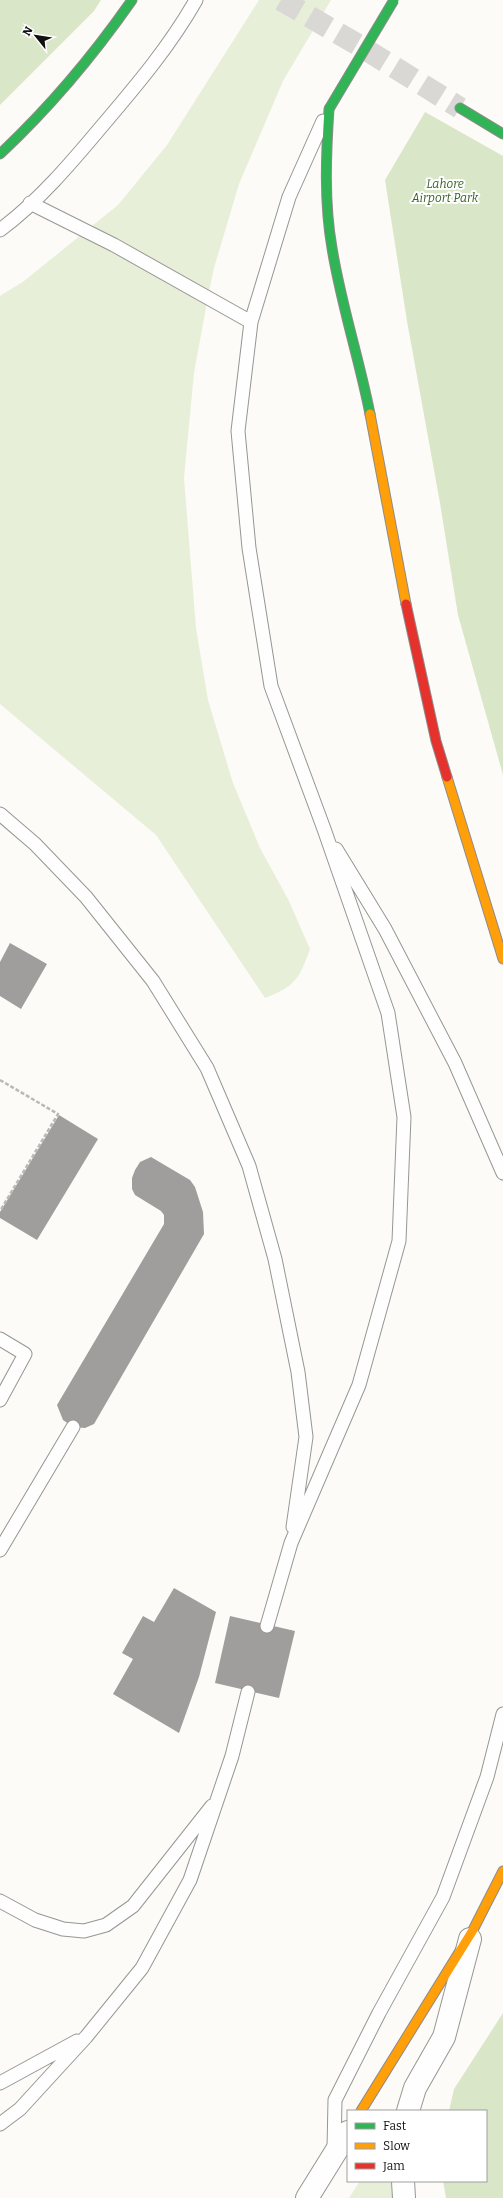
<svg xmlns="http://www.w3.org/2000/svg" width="503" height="2198" viewBox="0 0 503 2198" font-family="Bitter,serif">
<rect width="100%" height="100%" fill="#fcfbf7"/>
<!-- green -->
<path fill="#e8efd9" d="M259,0H331L283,81L239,184L214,268L208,297L194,373L184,478L196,628L208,700L233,783L260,848L288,899L310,949C299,979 296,986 265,998L156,835L0,704V296L24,281L118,205L167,145Z
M360,2181H393L392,2198H349Z"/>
<!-- forest -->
<path fill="#d9e6c8" d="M0,0H101L94,11L0,105Z
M425,112L503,156V775L458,615L440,503L407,321L385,180Z
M503,2013V2198H446L443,2181H486V2111H449L454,2089Z"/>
<!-- building -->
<path fill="#a09e9c" d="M10,943L47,964L21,1009L0,996V962Z
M59,1115L98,1139L37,1240L0,1218V1212Z
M151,1157L190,1180L195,1187L203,1212L204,1234L94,1424L85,1428L73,1427L63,1420L57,1405L164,1224V1215L161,1211L135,1195L132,1189V1178L135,1170L140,1162Z
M174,1588L216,1612L199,1677L179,1733L113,1694L133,1659L122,1653L143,1616L154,1622Z
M230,1616L295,1631L279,1698L215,1683Z"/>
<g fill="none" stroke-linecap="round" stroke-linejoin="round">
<!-- secondary-tunnel -->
<path stroke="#d9d8d4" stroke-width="22" stroke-dasharray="22 11" stroke-linecap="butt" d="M281,0L360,46L460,108"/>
<!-- lane casing -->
<g stroke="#969694" stroke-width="15">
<path id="lane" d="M30,203L114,245L251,322
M0,230C39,201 71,163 102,126C136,86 170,46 196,0
M0,814L35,844L86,897L153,981L207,1068L249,1166L275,1259L298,1372L306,1437L293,1527
M336,849L385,929L455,1063L503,1173
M0,1339L25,1354L0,1400
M0,1550L73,1427
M267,1626L291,1543L359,1385L399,1241L404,1117L388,1013L324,829L271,686L249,548L238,431L251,322L289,197L323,121
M0,1901L35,1920L63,1929L84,1931L106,1925L133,1906L212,1806
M0,2083L77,2041
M0,2124L20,2109L86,2037L142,1968L190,1880L232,1756L248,1692
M334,2149L335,2100L379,2013L443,1897L487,1777L503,1714"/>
</g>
<!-- street casing -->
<g stroke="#969694" stroke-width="24">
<path id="street" d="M408,2111L415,2088L444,2037L470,1939
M403,2181L404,2198
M307,2198L348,2132"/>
</g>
<!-- fast casing -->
<g stroke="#8d8c8b" stroke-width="11">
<path id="fast" d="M460,108L503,134
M329,109C326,155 324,202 332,248C341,304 359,358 370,414
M0,154C50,107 93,56 132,0"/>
</g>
<!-- slow casing -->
<g stroke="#8d8c8b" stroke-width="11">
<path id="slow" d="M370,414L406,604
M447,777L503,959
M361,2111L473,1930L503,1871"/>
</g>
<!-- jam casing -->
<g stroke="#8d8c8b" stroke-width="11">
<path id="jam" d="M406,604L436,741L447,777"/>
</g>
<!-- path -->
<path stroke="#b9b9b8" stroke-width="2.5" stroke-dasharray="4 2" stroke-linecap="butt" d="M0,1080L58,1114L0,1211"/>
<!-- lane -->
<use href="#lane" stroke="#fffefe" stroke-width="13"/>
<!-- street -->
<use href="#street" stroke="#fffefe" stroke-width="22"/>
<!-- fast -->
<use href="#fast" stroke="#30b455" stroke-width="9"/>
<!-- slow -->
<use href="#slow" stroke="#ff9f0a" stroke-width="9"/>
<!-- jam -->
<use href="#jam" stroke="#e5322d" stroke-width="9"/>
<!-- fast-bridge casing -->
<g stroke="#8d8c8b" stroke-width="11" stroke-linecap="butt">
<path id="fast-bridge" d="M329,109L394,0"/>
</g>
<!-- fast-bridge -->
<use href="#fast-bridge" stroke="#30b455" stroke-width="9"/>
</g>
<g text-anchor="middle" stroke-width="4" stroke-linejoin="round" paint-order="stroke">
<!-- park labels -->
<g font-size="12" font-style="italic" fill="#376227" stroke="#fff">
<text x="445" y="188">Lahore<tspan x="445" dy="14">Airport Park</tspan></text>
</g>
</g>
<!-- legend -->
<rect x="347" y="2110" width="140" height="72" fill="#ffffff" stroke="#9f9f9f"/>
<rect x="355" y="2123" width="20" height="6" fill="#30b455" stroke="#9f9f9f"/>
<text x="383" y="2130" font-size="12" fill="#101010">Fast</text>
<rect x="355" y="2143" width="20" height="6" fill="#ff9f0a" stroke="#9f9f9f"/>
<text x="383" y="2150" font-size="12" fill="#101010">Slow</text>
<rect x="355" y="2163" width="20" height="6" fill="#e5322d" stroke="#9f9f9f"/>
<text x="383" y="2170" font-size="12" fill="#101010">Jam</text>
<!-- north arrow -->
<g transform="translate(36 36) rotate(300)" stroke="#ffffff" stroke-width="3" paint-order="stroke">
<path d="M0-3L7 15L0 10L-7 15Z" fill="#101010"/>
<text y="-6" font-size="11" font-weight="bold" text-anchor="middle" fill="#101010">N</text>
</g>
</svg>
